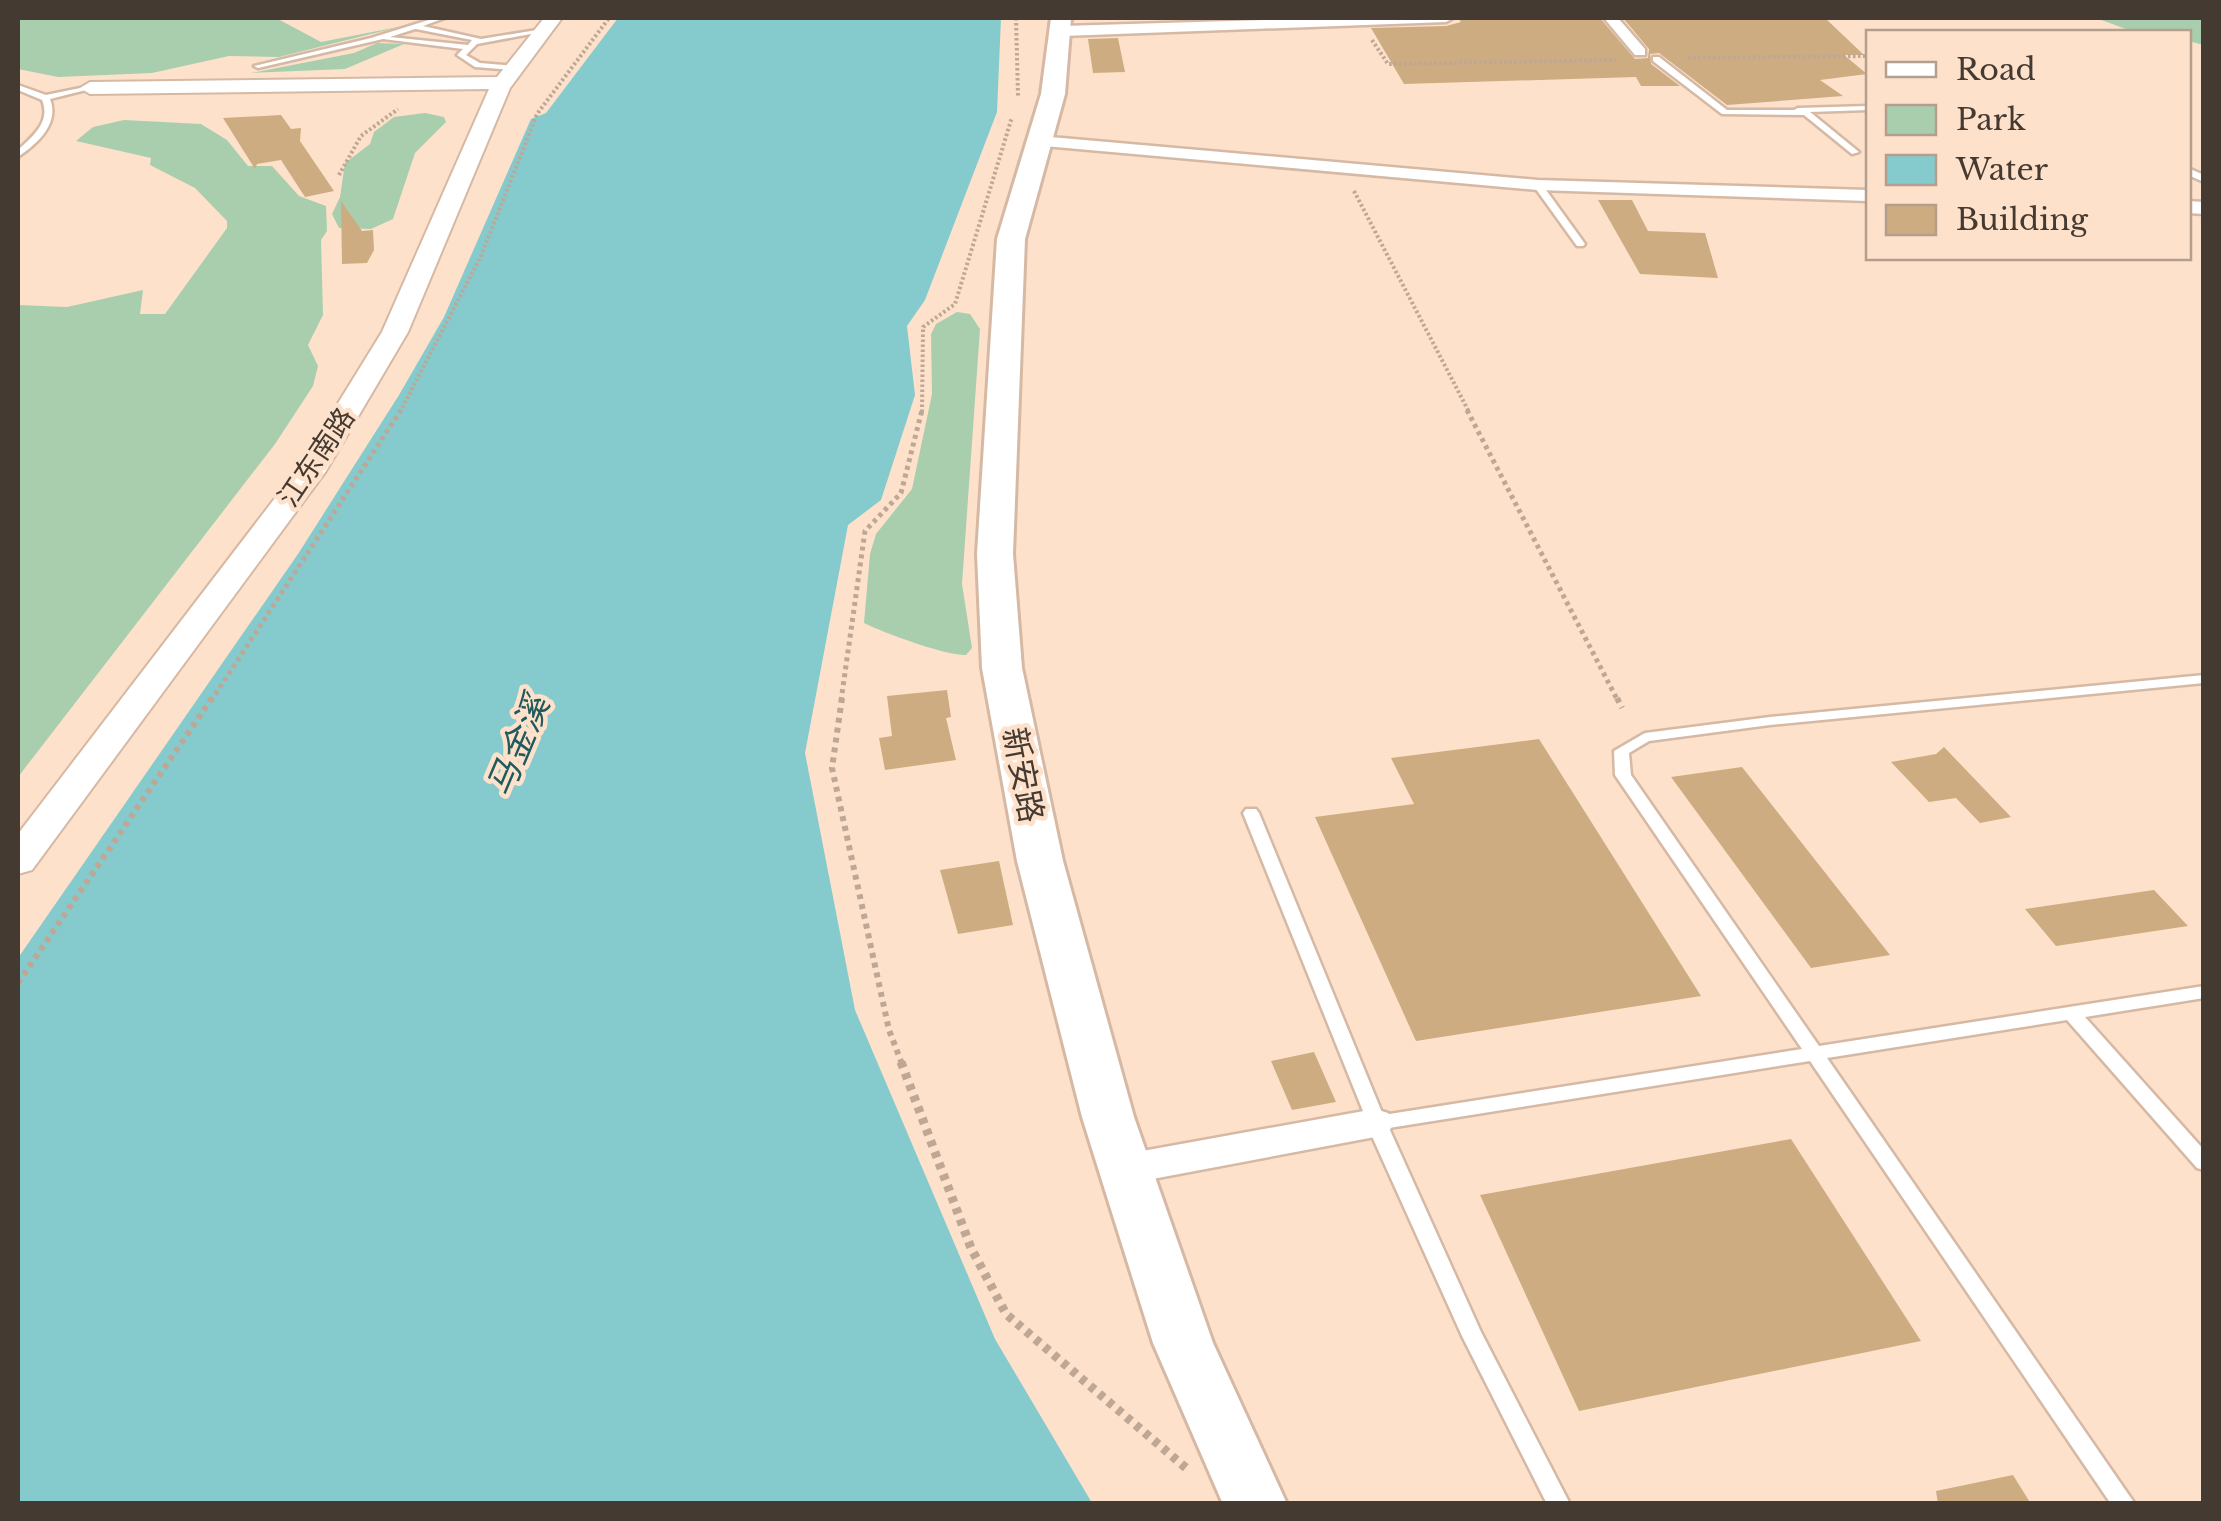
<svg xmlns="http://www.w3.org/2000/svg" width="2221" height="1521" viewBox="0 0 2221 1521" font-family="'Libre Baskerville','Noto Sans SC',serif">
<rect width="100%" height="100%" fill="#fee1cb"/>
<!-- green -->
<path fill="#a8ceae" d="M18,18H276L321,42L403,26L279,57L229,56L152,73L58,77L18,69Z
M2096,18H2203V45L2189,41L2188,32H2134Z
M377,43L404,44L345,69L251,73L354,53Z
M425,113L444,117L446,122L415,153L393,219L371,229L339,228L332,214L340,197L345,163L370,144L374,132L394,117Z
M124,120L201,124L227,140L248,166H272L299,196L326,206L327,231L321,240L323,315L308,345L318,366L313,386L275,444L18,777V305L67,307L143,290L140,314H165L227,228V221L195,188L150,165L151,158L76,141L93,127Z
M957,312L970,314L980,329L962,584L972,648L966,655C947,656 884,633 864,623L870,554L876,534L912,489L932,394L931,334L936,324Z"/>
<!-- water -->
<path fill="#85cacd" d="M618,18H1001L997,112L925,300L907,326L915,395L881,500L848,525L805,753L855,1010L995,1339L1092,1503H18V958L298,554L399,395L444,317L531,119L546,113Z"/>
<!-- building -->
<path fill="#cdac81" d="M1458,18H1600L1635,59L1648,58L1649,49L1623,18H1825L1864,55H1844L1867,74L1820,80L1843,96L1727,105L1659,53L1650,54L1651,64L1680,86H1641L1636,77L1404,84L1371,28L1446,26L1461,22Z
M1118,38L1125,72L1093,73L1088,39Z
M281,115L291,129L301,128L300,141L334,191L305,197L281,160L257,164L255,169L223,118Z
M1598,200H1632L1648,231L1705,233L1718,278L1640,274Z
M341,201L362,231L373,230L374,250L367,263L342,264Z
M947,690L951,717L946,718L956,760L885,770L879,738L892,736L887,696Z
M1539,739L1701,996L1416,1041L1315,817L1414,804L1391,758Z
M1944,747L2011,817L1980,823L1956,798L1929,802L1891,762L1936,754Z
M1742,767L1890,955L1811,968L1671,777Z
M999,861L1013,925L958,934L940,870Z
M2154,890L2188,926L2056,946L2025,909Z
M1314,1052L1336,1102L1292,1110L1271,1061Z
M1791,1139L1921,1341L1579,1411L1480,1195Z
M2013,1475L2031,1504H1938L1936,1491Z"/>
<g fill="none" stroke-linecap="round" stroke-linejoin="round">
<!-- service casing -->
<g stroke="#d5b9a4" stroke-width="5">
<path id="service" d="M435,18H445L423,26L481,39L543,29L547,31L477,44L466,55L480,63L517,66L518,68L514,70L475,67L457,55L463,49L383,39L258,68L254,66L371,38ZM415,29H416L472,40L468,45L390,37Z
M1653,57H1659L1727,110H1794L1798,108L1868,106V110L1810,112L1859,152L1852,154L1804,115L1722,114L1653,61Z
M18,85L46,95L90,86L94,88L50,99C60,124 37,144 18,157V150C33,136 51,122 42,100L18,90Z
M2188,168L2204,175V182L2188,175Z
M1535,183H1541L1585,244L1583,246H1577L1533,185Z
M2204,675V683L1770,725L1649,741L1629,753L1631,775L1819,1046L2204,986V998L2085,1017L2204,1150V1170L2197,1168L2067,1020L1827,1058L2135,1504H2111L1810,1061L1389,1128L1481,1332L1570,1504H1547L1462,1336L1366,1123L1367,1121L1243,813L1246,809H1256L1259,813L1383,1115L1802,1049L1615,775L1614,751L1645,733L1770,717Z"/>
</g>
<!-- minor casing -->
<g stroke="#d5b9a4" stroke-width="5">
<path id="minor" d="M1330,18H1453L1446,22L1063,36L1055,31L1063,26Z
M1604,18H1618L1645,49V55H1635Z
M1039,136L1538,180L1868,190V201L1538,190L1033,145V137Z
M2188,201L2204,202V214L2188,213Z
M1375,1109L1388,1113L1394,1123L1388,1133L1375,1137L1126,1184L1112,1180L1107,1169L1112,1158L1126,1154Z"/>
</g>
<!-- tertiary casing -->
<g stroke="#d5b9a4" stroke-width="4">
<path id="tertiary" d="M544,18H562L510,88L408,332L326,471L32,870L18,874V834L298,468L382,332L489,89L90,94L80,88L90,82L497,77Z"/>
</g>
<!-- secondary casing -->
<g stroke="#d5b9a4" stroke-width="6">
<path id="secondary" d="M1051,18H1071L1065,94L1025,239L1013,554L1022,668L1063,861L1134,1117L1213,1343L1287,1504H1223L1153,1343L1082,1117L1017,861L982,668L977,554L997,239L1041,94Z"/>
</g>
<!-- path-far3 -->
<path stroke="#bea795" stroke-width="4" stroke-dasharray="2.5 2.5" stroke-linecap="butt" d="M1016,18L1018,96
M1372,40L1388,64L1616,60
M1688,58L1868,56
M339,175L361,136L398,109
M1354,191L1469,412
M400,412L481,256L537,114L609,18
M922,412L923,327L955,304L1012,117"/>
<!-- path-far2 -->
<path stroke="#bea795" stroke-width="5" stroke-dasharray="4 4" stroke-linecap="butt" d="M1467,410L1618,701
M211,701L401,410
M841,701L865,531L901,493L922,410"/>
<!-- path-far1 -->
<path stroke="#bea795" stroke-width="6" stroke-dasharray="5 5" stroke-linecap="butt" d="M842,698L832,768L889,1030L902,1064
M1617,698L1622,708
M18,983L212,698"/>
<!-- path -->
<path stroke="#bea795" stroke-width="9" stroke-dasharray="6 6" stroke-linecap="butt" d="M901,1062L971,1248L1006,1314L1186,1468"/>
<!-- service -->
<use href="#service" fill="#fff" fill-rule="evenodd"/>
<!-- minor -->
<use href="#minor" fill="#fff" fill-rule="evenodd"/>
<!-- tertiary -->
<use href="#tertiary" fill="#fff" fill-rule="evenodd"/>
<!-- secondary -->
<use href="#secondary" fill="#fff" fill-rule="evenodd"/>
</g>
<g text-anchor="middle" stroke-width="9" stroke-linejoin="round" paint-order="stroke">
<!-- far-street labels -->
<g font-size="28" fill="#453a31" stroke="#fee1cb">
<text transform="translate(316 457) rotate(-56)" y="10">江东南路</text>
</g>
<!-- street labels -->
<g font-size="32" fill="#453a31" stroke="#fee1cb">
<text transform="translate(1023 775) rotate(79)" y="11">新安路</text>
</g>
<!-- water labels -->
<g font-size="35" font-style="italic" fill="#1f5a5d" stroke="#fee1cb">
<text transform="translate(518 746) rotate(-67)" y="12">马金溪</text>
</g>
</g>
<!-- border -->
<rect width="2221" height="1521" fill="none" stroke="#453a31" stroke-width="40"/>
<!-- legend -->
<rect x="1866" y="30" width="325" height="230" fill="#fee1cb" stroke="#b49e8d" stroke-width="2.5"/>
<rect x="1886" y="62" width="50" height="15" fill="#ffffff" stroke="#b49e8d" stroke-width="2.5"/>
<text x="1956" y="80" font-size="30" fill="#453a31">Road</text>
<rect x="1886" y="105" width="50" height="30" fill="#a8ceae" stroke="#b49e8d" stroke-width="2.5"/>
<text x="1956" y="130" font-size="30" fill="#453a31">Park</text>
<rect x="1886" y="155" width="50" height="30" fill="#85cacd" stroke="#b49e8d" stroke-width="2.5"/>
<text x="1956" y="180" font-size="30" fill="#453a31">Water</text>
<rect x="1886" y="205" width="50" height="30" fill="#cdac81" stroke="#b49e8d" stroke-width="2.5"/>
<text x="1956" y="230" font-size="30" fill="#453a31">Building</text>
</svg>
